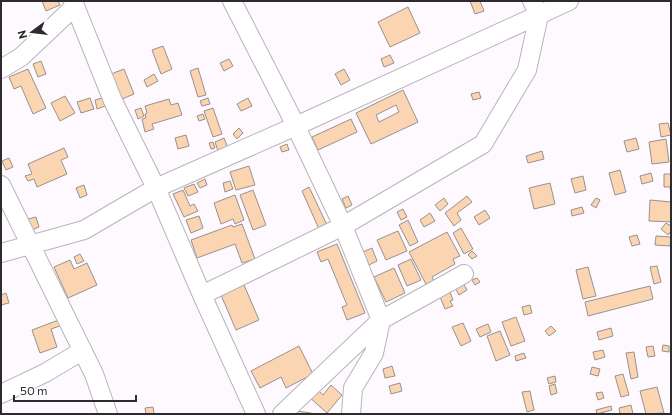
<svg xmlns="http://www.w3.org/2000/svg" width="672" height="415" viewBox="0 0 672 415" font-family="Commissioner,sans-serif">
<rect width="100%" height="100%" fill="#fdf9ff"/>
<!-- building -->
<path fill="#fbd4b1" stroke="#97928d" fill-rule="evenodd" d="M42,1H58L60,5L46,11Z
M470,1H480L484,11L475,14Z
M408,7L420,33L390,47L378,22Z
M163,46L172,69L161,74L152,50Z
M390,55L394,63L384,67L381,59Z
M229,59L233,66L224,71L220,63Z
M41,61L46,74L38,77L33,64Z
M198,68L206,95L198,97L190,71Z
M28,69L46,108L33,114L21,86L14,89L9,77Z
M124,69L134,94L122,99L111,74Z
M344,69L350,80L341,85L335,74Z
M154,74L158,81L147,87L144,80Z
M403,90L418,122L371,144L356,113ZM396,105L399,112L379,122L376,115Z
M479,92L481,98L473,100L471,94Z
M65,96L75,113L60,121L51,103Z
M90,98L94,109L81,113L77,102Z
M102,98L105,106L97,109L95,100Z
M208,98L210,104L202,106L200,101Z
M248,98L252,106L241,111L237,104Z
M169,99L171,105L178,103L182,115L152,124L154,129L145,132L142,119L146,118L145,114L147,113L145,106Z
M141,108L144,116L138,119L135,110Z
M213,108L222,134L213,137L204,111Z
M203,114L205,119L199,121L197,116Z
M351,119L357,132L318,150L312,137Z
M668,123L671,135L661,137L659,124Z
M239,128L243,133L237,139L233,134Z
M186,135L189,146L178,149L175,138Z
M224,138L228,148L218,151L215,142Z
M636,138L639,149L627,152L624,141Z
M666,139L669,162L652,164L649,142Z
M213,142L215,148L211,149L209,143Z
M287,144L289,150L282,152L280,147Z
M64,148L68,157L61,160L67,174L37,187L34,179L28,181L25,176L32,174L28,164Z
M542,151L544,159L528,163L526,156Z
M9,158L13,167L6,170L2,161Z
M249,166L255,185L236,190L230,172Z
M620,170L626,192L615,195L609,173Z
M651,173L653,181L642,184L640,176Z
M664,174H671V197L670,187H664Z
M583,176L586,190L575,193L571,179Z
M205,179L207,185L200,188L197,183Z
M230,181L233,189L225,192L223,183Z
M550,183L555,204L534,209L529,188Z
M194,184L198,192L188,196L184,188Z
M84,185L87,195L80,198L76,188Z
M309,187L327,225L319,229L302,191Z
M183,190L190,206L194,204L198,211L184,217L173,194Z
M253,190L266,225L253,230L240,195Z
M235,195L244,220L235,224L233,219L221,224L214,203Z
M348,196L352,205L346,208L342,199Z
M467,196L472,202L457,213L461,220L454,226L445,213Z
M444,198L448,204L440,211L435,205Z
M596,198L600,200L596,208L591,205Z
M650,200L671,202V222L649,221Z
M582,207L584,213L572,216L571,210Z
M403,209L407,217L401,220L397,212Z
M485,210L490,218L479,225L474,217Z
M430,213L435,221L424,227L420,220Z
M199,216L203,228L191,233L186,220Z
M36,217L39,227L32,230L28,219Z
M408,220L418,242L410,246L399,225Z
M666,223L671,226V231L668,235L661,229Z
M242,224L255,259L242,263L235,244L197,258L191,240L232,225L233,227Z
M461,228L473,249L464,254L453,233Z
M398,231L407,251L386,260L377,240Z
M447,232L460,256L453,259L455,264L432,277L434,281L426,284L409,252Z
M637,235L640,244L632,246L629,237Z
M656,236L671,237L670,246L655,245Z
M337,244L365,313L347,320L342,307L347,305L328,259L321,262L317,252Z
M372,248L377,261L369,265L363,252Z
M472,251L477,256L472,259L468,255Z
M80,254L84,261L77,264L74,257Z
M411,259L421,280L407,286L398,265Z
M70,260L74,269L87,263L97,285L68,298L54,267Z
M657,266L661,282L654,284L650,267Z
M588,267L596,296L583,299L576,270Z
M394,268L405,293L386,302L374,277Z
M477,278L480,282L475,285L472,280Z
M463,283L467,290L459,295L455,288Z
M244,285L259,320L236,330L221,295Z
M650,286L653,299L588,316L585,302Z
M450,292L453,300L450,301L453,306L445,309L440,297Z
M6,293L9,303L1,305V295Z
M530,305L532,313L524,315L522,307Z
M516,317L525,341L511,346L502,322Z
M64,318L66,324L51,329L57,347L40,353L32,330Z
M463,323L471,341L461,346L452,327Z
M488,324L491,332L480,337L476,329Z
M551,326L556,331L549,336L545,331Z
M611,328L613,336L599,340L597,332Z
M500,331L510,355L496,361L487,336Z
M663,345L669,346V352L662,351Z
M299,346L313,374L286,388L281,377L260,388L251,371Z
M653,346L655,356L648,357L646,347Z
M603,350L605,357L595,360L593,352Z
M634,352L638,377L631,379L626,353Z
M524,353L526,358L516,361L515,356Z
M392,366L395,376L385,378L383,369Z
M592,367L600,369L598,376L590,374Z
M623,374L629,395L621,397L615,376Z
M555,376L556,382L549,384L547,378Z
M400,383L402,391L391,394L389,386Z
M555,384L557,393L551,395L549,386Z
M331,385L342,395L327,413L308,396L316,388L323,395Z
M657,387L664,413L646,414L640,391Z
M530,391L534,410L527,412L522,392Z
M602,392L604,398L598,400L596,393Z
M631,405L633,414H620L619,408Z
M611,406L612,410L597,414L596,410Z
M153,407L154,414H146L145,408Z
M297,411L317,414H296Z"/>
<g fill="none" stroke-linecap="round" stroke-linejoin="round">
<!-- minor casing -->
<g stroke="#b8b4ba" stroke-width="20">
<path id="minor" d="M73,1L113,101L156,188L202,295L256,414
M232,1L289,112L343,226L381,320L374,353L353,388L351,414
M1,69L21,57L75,6
M1,185L94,374L108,414
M1,253L84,230L156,188L296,126L569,1
M202,295L343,226L483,144L527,70L539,15L532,1
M1,394L45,373L82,351
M282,414L381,320L464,274"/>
</g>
<!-- minor -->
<use href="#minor" stroke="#fff" stroke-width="18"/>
</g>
<!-- border -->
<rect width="672" height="415" fill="none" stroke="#2d2b2d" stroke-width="4"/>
<!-- north arrow -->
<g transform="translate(32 32) rotate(255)" stroke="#ffffff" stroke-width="3" paint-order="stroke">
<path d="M0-3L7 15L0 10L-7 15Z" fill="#2d2b2d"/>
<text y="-6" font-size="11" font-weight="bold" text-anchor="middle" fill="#2d2b2d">N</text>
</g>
<!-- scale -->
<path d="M14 395v6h122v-6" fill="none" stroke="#2d2b2d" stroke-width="2"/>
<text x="20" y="395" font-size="12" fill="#2d2b2d" stroke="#ffffff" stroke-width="3" paint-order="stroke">50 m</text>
</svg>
